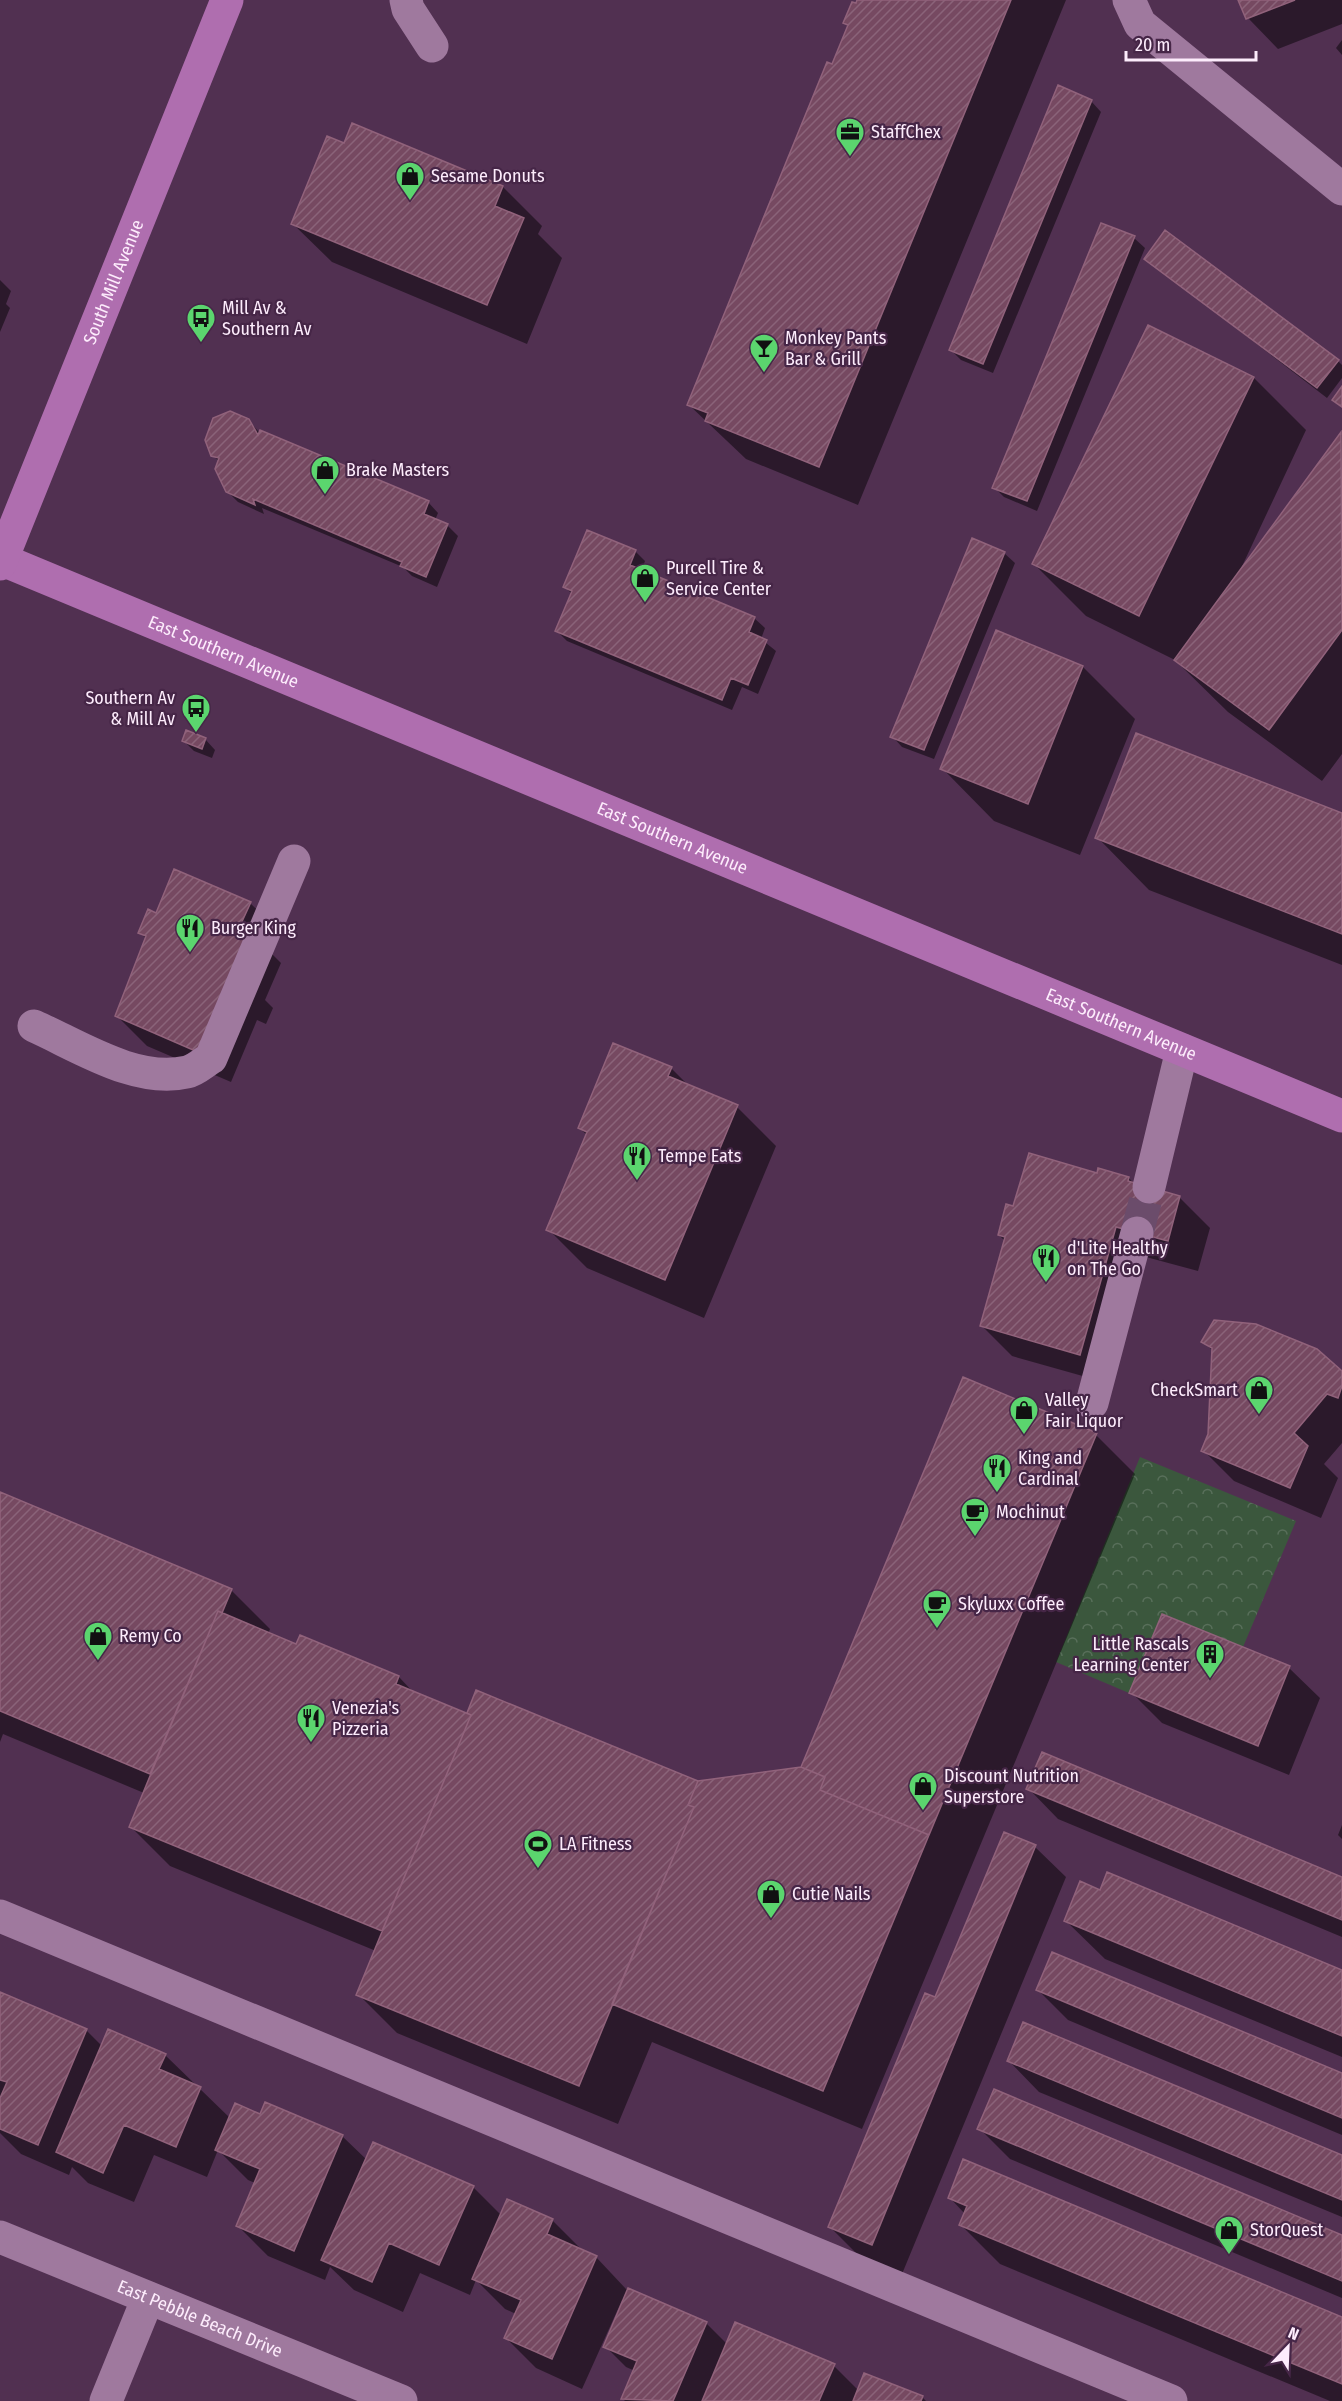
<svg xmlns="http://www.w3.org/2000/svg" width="1342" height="2401" viewBox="0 0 1342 2401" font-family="'Fira Sans Condensed',sans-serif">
<defs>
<pattern id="forest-crowns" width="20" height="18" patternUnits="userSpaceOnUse" patternTransform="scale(1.5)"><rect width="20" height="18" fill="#3b573d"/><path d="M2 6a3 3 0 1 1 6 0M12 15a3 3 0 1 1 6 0" fill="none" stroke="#586f5a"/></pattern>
<pattern id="building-hatch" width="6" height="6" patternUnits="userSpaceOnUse" patternTransform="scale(1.5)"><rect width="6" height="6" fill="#764961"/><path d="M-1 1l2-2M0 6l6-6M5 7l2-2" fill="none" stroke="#8a6379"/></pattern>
</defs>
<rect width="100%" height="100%" fill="#513051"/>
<!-- forest -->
<path fill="url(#forest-crowns)" d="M1140,1457L1296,1521L1243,1647L1162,1614L1129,1693L1056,1662Z"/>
<!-- shadow -->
<path fill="#0007" d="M859,0H1066L858,505L746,459L688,404L833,66L849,26L845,22Z
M1240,0H1342V24L1278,49L1248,18Z
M1342,40V55L1336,48Z
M1091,101L1101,112L993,373L961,360L951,350Z
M353,125L503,187L542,226L538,234L562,258L527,344L332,262L292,223L345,145Z
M1134,238L1145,248L1037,511L1004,497L994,487Z
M1146,259L1338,361L1342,365V378L1327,398Z
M0,280L11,291L6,304L10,308L0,332Z
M1149,327L1254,378L1306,430L1237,577L1342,434V754L1322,781L1228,712L1175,660L1086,616L1034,564Z
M249,421L259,432L428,502L438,513L435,520L447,525L458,536L437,587L412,576L403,567L262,508L264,514L238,502L227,491L219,461L212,455Z
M635,551L645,561L641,572L754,618L765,628L761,639L776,651L758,694L742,687L732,710L567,641L557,631L572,594L565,587Z
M1004,553L1015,563L934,759L902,747L892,736Z
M1083,667L1135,719L1080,855L994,821L942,768Z
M205,739L215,750L212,758L194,751L184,741Z
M1342,815V965L1149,890L1097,837Z
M250,903L281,933L272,954L281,963L265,1000L273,1008L266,1024L257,1020L231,1082L147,1046L117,1016L146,939L140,932Z
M614,1045L671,1068L690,1087L737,1107L776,1146L704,1318L587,1268L548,1229L587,1135L579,1128Z
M1098,1174L1129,1178L1135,1185L1179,1197L1210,1228L1198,1271L1146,1257L1111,1384L1012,1356L981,1325L1005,1241L999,1235L1014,1208Z
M1203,1341L1342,1373V1443L1324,1464L1338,1478L1321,1518L1234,1481L1203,1450L1210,1434L1214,1352Z
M1096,1435L1135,1474L862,2129L652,2042L618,2124L397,2033L358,1994L376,1951L170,1866L131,1827L144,1793L3,1734L0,1742V1493L231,1590L270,1629L268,1634L297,1646L301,1637L399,1677L414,1693L468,1715L477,1692L698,1783L802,1768Z
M1289,1668L1320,1698L1289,1775L1162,1723L1131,1692Z
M1028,1788L1342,1878V1937L1058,1819Z
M1342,1825V1839L1338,1835Z
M1035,1847L1066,1877L902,2274L861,2258L830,2227Z
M1100,1892L1342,1972V2057L1105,1959L1065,1920Z
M1038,1990L1342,2074V2135L1068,2020Z
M0,1994L86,2030L102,2046L165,2055L230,2118L261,2115L342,2136L367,2160L473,2187L502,2216L552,2220L583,2251L596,2257L626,2289L706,2323L727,2344L834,2366L858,2390L922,2397L926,2401H625L623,2399L635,2371L626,2367L605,2346L624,2301L622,2300L582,2389L536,2368L506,2338L516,2314L505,2309L476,2280L470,2295L420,2273L403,2312L354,2290L330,2267L325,2280L268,2256L237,2225L255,2183L248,2180L218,2150L207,2177L154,2155L134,2202L88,2183L72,2167L69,2175L21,2154L0,2133Z
M1009,2061L1342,2156V2217L1039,2092Z
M979,2128L1342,2237V2298L1010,2159Z
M950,2198L1342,2319V2401H1330L1000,2264L961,2225L965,2214Z"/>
<!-- building -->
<path fill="url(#building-hatch)" stroke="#91627b" stroke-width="1.5" d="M857,0H1011L819,467L705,421L708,413L687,405L827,62L832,64L848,25L843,23L852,2L856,3Z
M1238,0H1295L1246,19Z
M1058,85L1092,100L983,364L949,350Z
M352,123L503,186L495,206L524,218L487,305L291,224L327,136L344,143Z
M1101,223L1135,236L1027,501L992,488Z
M1165,230L1339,360L1317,388L1144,259Z
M1148,325L1254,377L1139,616L1032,564Z
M1342,386V407L1332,400Z
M230,411L249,419L258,435L260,430L429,501L424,514L448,524L426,577L400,566L402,562L253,499L255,505L226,492L215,469L219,458L211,456L205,440L213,418Z
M1341,432L1342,630L1269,730L1174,660Z
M587,530L636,550L630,565L755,617L749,632L767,640L748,685L731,678L722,700L555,631L572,591L563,587Z
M972,538L1005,552L924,750L890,737Z
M996,630L1083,666L1028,804L940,769Z
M186,730L206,738L202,749L182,741Z
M1136,733L1342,813V934L1095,838Z
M174,869L251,902L240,926L251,931L200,1053L115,1016L146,936L138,933L148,909L156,913Z
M613,1043L672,1067L668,1076L738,1105L665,1280L546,1230L587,1132L578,1128Z
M1029,1153L1097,1173L1098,1168L1129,1177L1128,1181L1180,1196L1168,1241L1116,1227L1080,1355L980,1326L1005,1237L998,1235L1006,1204L1013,1206Z
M1214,1320L1256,1324L1317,1349L1342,1371V1386L1338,1398L1327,1394L1294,1433L1308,1446L1290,1488L1201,1451L1208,1434L1212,1348L1201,1342Z
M963,1377L1097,1433L929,1835L820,1790L825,1777L801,1767Z
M0,1492L232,1589L222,1613L218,1611L150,1774L0,1711Z
M218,1611L296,1644L300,1635L399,1676L396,1684L471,1715L382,1931L129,1827Z
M1162,1614L1290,1666L1258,1746L1129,1693Z
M476,1690L698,1781L688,1805L694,1807L579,2086L356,1995L471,1715L467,1713Z
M1042,1752L1342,1877V1920L1026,1789Z
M801,1767L825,1777L820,1790L929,1835L823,2091L612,2004L694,1807L688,1805L698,1781Z
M1004,1832L1036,1845L872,2245L828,2227L925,1993L935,1997Z
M1107,1872L1342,1970V2036L1064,1921L1080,1881L1100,1890Z
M1052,1952L1342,2073V2118L1036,1990Z
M0,1992L87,2029L38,2145L0,2129V2098L7,2082L0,2080Z
M1023,2022L1342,2155V2200L1007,2061Z
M108,2029L166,2054L159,2069L201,2087L176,2147L124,2125L103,2173L56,2152Z
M994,2089L1342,2235V2281L977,2129Z
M265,2102L343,2135L294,2251L236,2226L260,2169L215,2150L235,2103L260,2114Z
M373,2142L474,2186L439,2265L389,2243L372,2282L321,2260Z
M963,2159L1342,2317V2384L959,2225L967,2206L948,2198Z
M507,2199L553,2219L547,2234L597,2256L552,2359L504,2338L521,2300L472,2279Z
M628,2288L707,2322L673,2401L621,2399L637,2361L603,2347Z
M735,2322L835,2364L819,2401H702Z
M864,2373L923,2396L921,2401H853Z"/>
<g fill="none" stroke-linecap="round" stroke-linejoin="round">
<!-- minor-tunnel -->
<path stroke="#6b4c6b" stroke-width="33" stroke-dasharray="33 16" stroke-linecap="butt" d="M1137,1233L1149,1187"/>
<!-- minor -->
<g stroke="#9f799e" stroke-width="33">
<path d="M406,0L408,9L432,46"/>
<path d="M1129,0L1140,24L1342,189"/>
<path d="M34,1026C79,1046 136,1084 187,1072C196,1070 204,1062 211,1058L294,861"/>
<path d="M1149,1187L1182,1050"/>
<path d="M1092,1403L1137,1233"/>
<path d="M0,1916L1171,2401"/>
<path id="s1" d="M0,2237L401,2401"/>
<path d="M106,2401L148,2298"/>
</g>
<!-- major -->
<g stroke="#af6eaf" stroke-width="33">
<path id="s2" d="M0,559L1342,1116"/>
<path id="s3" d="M0,564L227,0"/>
</g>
</g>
<!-- icons -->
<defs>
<g id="office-pin" transform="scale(1.5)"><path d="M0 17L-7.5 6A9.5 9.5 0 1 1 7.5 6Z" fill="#5bd56e" stroke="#462647"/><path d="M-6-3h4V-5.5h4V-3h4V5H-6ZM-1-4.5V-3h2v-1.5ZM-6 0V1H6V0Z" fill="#111"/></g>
<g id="shop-pin" transform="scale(1.5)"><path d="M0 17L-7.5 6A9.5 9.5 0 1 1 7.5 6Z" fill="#5bd56e" stroke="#462647"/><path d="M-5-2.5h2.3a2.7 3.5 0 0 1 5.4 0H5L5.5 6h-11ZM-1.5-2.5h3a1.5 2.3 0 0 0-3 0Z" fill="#111"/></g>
<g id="bus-pin" transform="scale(1.5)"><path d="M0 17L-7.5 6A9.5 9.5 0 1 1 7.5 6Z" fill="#5bd56e" stroke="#462647"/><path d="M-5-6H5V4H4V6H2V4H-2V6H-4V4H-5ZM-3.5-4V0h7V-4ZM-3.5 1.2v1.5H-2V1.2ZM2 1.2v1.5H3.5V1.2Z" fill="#111"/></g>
<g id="bar-pin" transform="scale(1.5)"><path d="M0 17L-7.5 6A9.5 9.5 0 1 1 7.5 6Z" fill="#5bd56e" stroke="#462647"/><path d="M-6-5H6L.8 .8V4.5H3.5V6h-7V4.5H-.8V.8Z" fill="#111"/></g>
<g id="restaurant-pin" transform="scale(1.5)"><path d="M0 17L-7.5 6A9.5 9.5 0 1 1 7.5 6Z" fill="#5bd56e" stroke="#462647"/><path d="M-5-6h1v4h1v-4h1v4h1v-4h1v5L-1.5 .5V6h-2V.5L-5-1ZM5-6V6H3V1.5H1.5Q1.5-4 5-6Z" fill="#111"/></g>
<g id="cafe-pin" transform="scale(1.5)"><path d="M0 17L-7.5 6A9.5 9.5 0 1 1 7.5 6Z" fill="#5bd56e" stroke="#462647"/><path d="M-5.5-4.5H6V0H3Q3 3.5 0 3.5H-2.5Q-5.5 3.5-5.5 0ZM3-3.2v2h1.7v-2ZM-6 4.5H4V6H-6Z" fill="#111"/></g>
<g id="building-pin" transform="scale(1.5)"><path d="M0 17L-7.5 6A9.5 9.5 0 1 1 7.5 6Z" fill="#5bd56e" stroke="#462647"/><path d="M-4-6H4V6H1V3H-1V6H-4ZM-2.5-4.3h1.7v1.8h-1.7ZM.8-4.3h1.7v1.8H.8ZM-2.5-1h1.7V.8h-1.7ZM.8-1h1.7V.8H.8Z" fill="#111"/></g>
<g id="stadium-pin" transform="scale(1.5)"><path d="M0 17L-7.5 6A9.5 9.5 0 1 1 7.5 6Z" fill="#5bd56e" stroke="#462647"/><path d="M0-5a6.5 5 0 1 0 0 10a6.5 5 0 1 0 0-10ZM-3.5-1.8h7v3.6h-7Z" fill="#111"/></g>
</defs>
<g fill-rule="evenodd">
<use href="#office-pin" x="850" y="132"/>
<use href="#shop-pin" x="410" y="176"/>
<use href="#bus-pin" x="201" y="318"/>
<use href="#bar-pin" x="764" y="348"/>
<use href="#shop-pin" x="325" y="470"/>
<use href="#shop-pin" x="645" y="578"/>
<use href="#bus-pin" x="196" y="708"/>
<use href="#restaurant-pin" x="190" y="928"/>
<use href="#restaurant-pin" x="637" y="1156"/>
<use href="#restaurant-pin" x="1046" y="1258"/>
<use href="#shop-pin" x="1259" y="1390"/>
<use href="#shop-pin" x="1024" y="1410"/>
<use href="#restaurant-pin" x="997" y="1468"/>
<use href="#cafe-pin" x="975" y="1512"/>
<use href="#cafe-pin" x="937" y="1604"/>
<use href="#shop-pin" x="98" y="1636"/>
<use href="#building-pin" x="1210" y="1654"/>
<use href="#restaurant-pin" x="311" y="1718"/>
<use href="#shop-pin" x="923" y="1786"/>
<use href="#stadium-pin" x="538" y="1844"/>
<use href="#shop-pin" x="771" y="1894"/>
<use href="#shop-pin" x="1229" y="2230"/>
</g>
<g text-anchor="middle" stroke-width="4.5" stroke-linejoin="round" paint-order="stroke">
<!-- poi labels -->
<g font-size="18" fill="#fdecfc" stroke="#462647" text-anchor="start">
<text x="871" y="138">StaffChex</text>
<text x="431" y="182">Sesame Donuts</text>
<text x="222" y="314">Mill Av &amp;<tspan x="222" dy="21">Southern Av</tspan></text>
<text x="785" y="344">Monkey Pants<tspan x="785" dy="21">Bar &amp; Grill</tspan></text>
<text x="346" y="476">Brake Masters</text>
<text x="666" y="574">Purcell Tire &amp;<tspan x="666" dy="21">Service Center</tspan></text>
<text x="175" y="704" text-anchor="end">Southern Av<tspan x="175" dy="21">&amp; Mill Av</tspan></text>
<text x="211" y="934">Burger King</text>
<text x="658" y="1162">Tempe Eats</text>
<text x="1067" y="1254">d'Lite Healthy<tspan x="1067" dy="21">on The Go</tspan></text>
<text x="1238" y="1396" text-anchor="end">CheckSmart</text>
<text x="1045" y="1406">Valley<tspan x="1045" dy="21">Fair Liquor</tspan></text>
<text x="1018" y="1464">King and<tspan x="1018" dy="21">Cardinal</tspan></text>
<text x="996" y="1518">Mochinut</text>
<text x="958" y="1610">Skyluxx Coffee</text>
<text x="119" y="1642">Remy Co</text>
<text x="1189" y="1650" text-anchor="end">Little Rascals<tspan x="1189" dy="21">Learning Center</tspan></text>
<text x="332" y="1714">Venezia's<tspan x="332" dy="21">Pizzeria</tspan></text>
<text x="944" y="1782">Discount Nutrition<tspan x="944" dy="21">Superstore</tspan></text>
<text x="559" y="1850">LA Fitness</text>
<text x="792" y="1900">Cutie Nails</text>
<text x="1250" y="2236">StorQuest</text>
</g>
<!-- street labels -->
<g font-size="18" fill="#fdecfc" stroke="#462647">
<text dy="6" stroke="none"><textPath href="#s3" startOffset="304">South Mill Avenue</textPath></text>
<text dy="6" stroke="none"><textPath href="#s2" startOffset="242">East Southern Avenue</textPath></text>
<text dy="6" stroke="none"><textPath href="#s2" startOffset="728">East Southern Avenue</textPath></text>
<text dy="6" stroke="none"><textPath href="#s2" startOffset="1214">East Southern Avenue</textPath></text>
<text dy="6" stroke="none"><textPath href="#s1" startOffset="216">East Pebble Beach Drive</textPath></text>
</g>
</g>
<!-- north arrow -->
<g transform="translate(1288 2347) rotate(23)" stroke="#462647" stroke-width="4.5" paint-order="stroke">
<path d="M0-4.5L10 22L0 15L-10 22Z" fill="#fdecfc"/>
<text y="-9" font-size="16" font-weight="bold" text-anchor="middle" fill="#fdecfc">N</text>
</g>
<!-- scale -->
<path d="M1126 51v9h130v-9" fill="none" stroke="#fdecfc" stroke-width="3"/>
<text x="1135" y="51" font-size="18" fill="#fdecfc" stroke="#462647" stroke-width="4.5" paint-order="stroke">20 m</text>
</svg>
